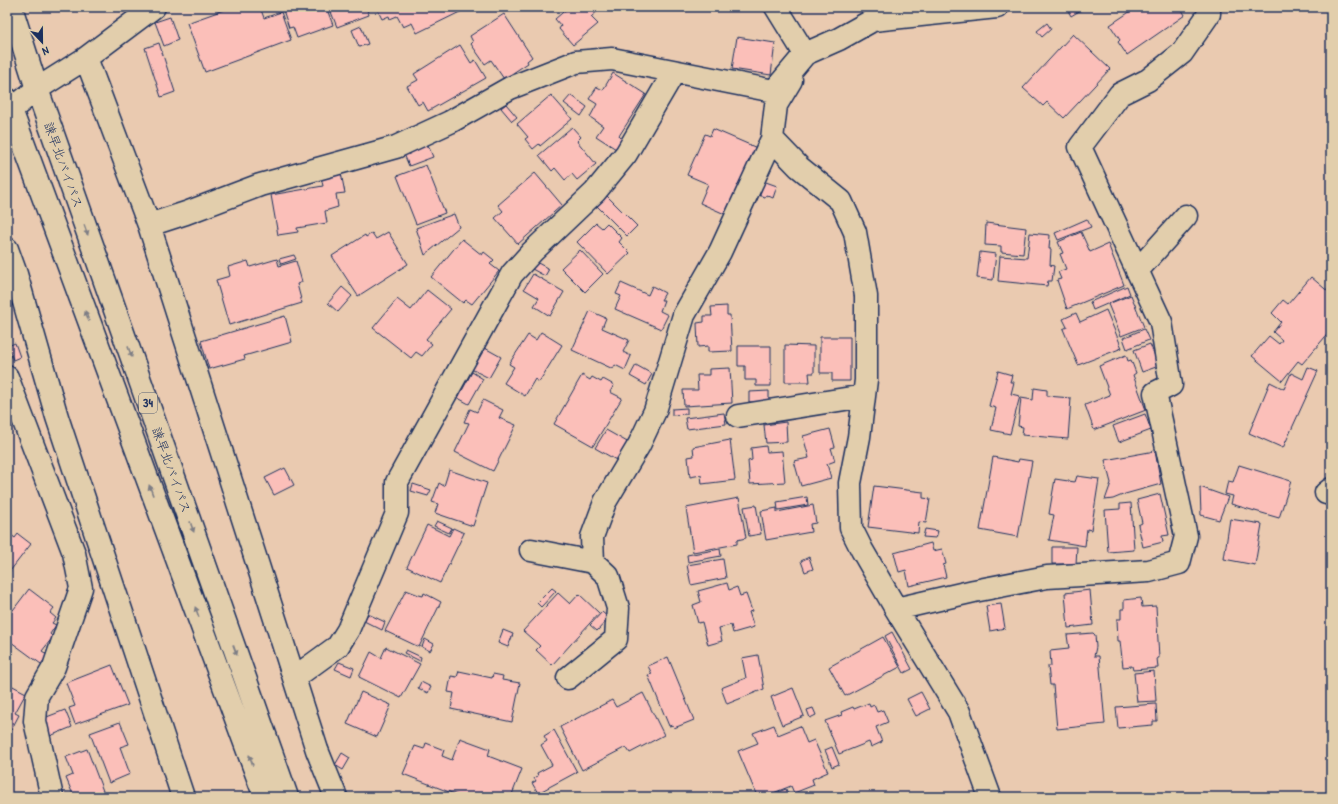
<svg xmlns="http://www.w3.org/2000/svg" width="1338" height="804" viewBox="0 0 1338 804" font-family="'Patrick Hand','Klee One',sans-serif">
<rect width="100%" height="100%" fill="#eacab0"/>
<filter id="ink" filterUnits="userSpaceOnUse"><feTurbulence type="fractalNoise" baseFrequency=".025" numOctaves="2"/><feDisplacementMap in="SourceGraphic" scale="8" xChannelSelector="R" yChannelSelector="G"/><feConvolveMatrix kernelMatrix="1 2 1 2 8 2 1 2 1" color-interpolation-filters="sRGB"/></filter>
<g filter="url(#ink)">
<!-- building -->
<path fill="#fbbfb9" stroke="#1b2f5e" d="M229,7H260L264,18L281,12L291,40L205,72L187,23L229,8Z
M282,7H326L333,25L297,38L293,27L289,28Z
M329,7H366L369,15L337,27Z
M376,7H470L417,33L412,23L403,27L397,16L390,19L389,16L382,19Z
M569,7H602L591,17L598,24L573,45L559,29L561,26L555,19Z
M1066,7H1086L1071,16Z
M1137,7H1187L1182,10L1185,15L1127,55L1118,42L1120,40L1110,25Z
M504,14L532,57L527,61L528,63L504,79L491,60L485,64L471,44L473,42L470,36Z
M170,17L178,40L164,46L155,22Z
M1047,23L1051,29L1042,37L1037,31Z
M361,26L368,44L359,47L352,30Z
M1073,34L1110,69L1064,118L1047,102L1043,106L1023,88Z
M737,37L775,43L771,75L732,69Z
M159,43L175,92L161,97L145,48Z
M460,45L471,63L475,60L486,78L428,111L423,102L418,105L407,86L418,80L414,74Z
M613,73L646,94L619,136L622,139L616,149L596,136L603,126L590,117L597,104L589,99L597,87L603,90Z
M551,95L572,119L540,146L539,144L533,149L525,139L528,137L517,124Z
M571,95L587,107L581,116L564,103Z
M506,104L517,117L512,121L501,108Z
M572,127L581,137L577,141L596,164L577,180L572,174L565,180L555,168L552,171L539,155Z
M713,129L757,148L727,215L700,203L708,184L687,175L705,134L710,136Z
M428,145L433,157L409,166L404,154Z
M426,165L445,213L416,224L397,176Z
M341,173L345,193L336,194L338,207L325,211L327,223L297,228L298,232L278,235L271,195L323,186L321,177Z
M535,173L562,205L518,244L495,218L503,211L498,205Z
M763,181L777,186L773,198L766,195L765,197L758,195Z
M606,195L637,226L627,236L596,205Z
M454,214L459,227L425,255L416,228Z
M1087,219L1091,227L1058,240L1055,233Z
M596,223L602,228L607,223L622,238L619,242L630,253L608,274L577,242Z
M986,223L1026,228L1023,254L1001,252V246L985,245Z
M388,232L408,264L358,296L332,256L365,235L366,237L372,233L376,239Z
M1081,232L1090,252L1108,244L1124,285L1067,309L1057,280L1061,279L1058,272L1066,269L1060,254L1063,253L1058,242Z
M1030,233L1050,235L1049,249H1051L1050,265L1054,266L1052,281H1048L1047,286L998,281L1000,256L1027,258Z
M462,239L482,255L484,252L494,260L490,264L499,271L472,304L466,300L463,303L431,277Z
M580,250L603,274L585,292L561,268Z
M980,252L996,254L993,280L977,278Z
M294,255L296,259L281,264L279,259Z
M277,259L279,266L296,261L302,282L297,284L302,303L229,325L216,280L230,276L228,267L248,261L250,267Z
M536,262L549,269L545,276L532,269Z
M533,274L564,292L550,316L534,306L539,298L524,289Z
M1311,277L1331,294V330L1302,364L1298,361L1282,381L1252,356L1269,336L1279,344L1282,340L1273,332L1281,322L1272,313L1283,300L1288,304Z
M621,283L648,295L652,286L665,293L661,300H664L660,311L668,315L661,329L615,309L621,296L616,294Z
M1127,286L1130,294L1093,310L1090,302Z
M342,287L352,296L338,312L328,303Z
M427,290L451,309L426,339L432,344L422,356L416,352L411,358L373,328L397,299L411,310Z
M1131,295L1144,327L1121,336L1108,304Z
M727,306V315H730L732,351L708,352V346L698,347L697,323L704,322V316H712L711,307Z
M1106,310L1122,348L1078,365L1063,329L1067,327L1063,319L1076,313L1080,322Z
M590,311L606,318L602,328L629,340L623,352L631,356L625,370L615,365L613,369L572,350Z
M285,316L292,342L244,356L245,359L209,369L201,341Z
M1144,329L1149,340L1127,349L1123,338Z
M541,332L562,345L539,382L535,379L525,396L504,383L514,367L509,364L528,335L536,340Z
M820,337H850V381H832V373H820Z
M15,343L20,357L13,360L8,346Z
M1150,344L1159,366L1142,372L1134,350Z
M785,345L814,346V373H809L810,382H785Z
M738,346H771V386H756V380H745V366H738Z
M483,347L501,357L489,378L471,369Z
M1126,355L1128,361L1131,360L1136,373L1133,375L1146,410L1094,430L1085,405L1110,395L1099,366Z
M636,365L652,374L646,385L630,376Z
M1308,367L1318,371L1283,448L1249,433L1270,382L1284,389L1291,373L1303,379Z
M730,368L732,403L684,406L683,390H698L697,375H709V369Z
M998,371L1012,375L1010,382H1014L1011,394L1020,396L1010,434L991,430L996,408L989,406Z
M472,372L483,379L469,404L458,398Z
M582,375L590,380L592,377L601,382L603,379L614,385L610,392L622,398L593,446L554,424Z
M1034,388L1047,390V396L1071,398L1068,439L1022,435L1023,427L1018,426L1021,398L1033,400Z
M769,391V402H749V392Z
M483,400L503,410L499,418L516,425L493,471L455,452L469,423L464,422L470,409L477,412Z
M687,408V414L672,415V409Z
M724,413L726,424L687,429L685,418Z
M1145,414L1151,430L1119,442L1113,426Z
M786,422L787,442L766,443L764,425Z
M830,429L835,447L831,448L835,461L827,464L831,478L801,486L794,461L809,458L803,436Z
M606,430L629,443L618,461L595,448Z
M730,440L735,480L702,484L701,475L690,477L688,457L694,456L693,447Z
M766,446L767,452L782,451L785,482L750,484L748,461L752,460L751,448Z
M1155,451L1161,484L1125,494L1113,499L1105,500L1111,483L1105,460Z
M993,457L1018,462L1019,459L1032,461L1018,537L980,530Z
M1239,465L1291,481L1279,518L1231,504L1233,496L1225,494L1228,481L1233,482Z
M285,468L294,485L274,495L265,478Z
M449,470L487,483L473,526L435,513L438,504L432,502L439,483L444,486Z
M1077,476L1099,479L1091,530L1087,529L1085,546L1049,540L1054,515L1049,514L1055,479L1075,482Z
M413,484L431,490L428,496L411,491Z
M874,486L923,492V498L930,499L926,523L919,522L918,533L868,527Z
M1200,487L1228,497L1219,520L1201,515Z
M1160,494L1169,535L1162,536L1163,542L1143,547L1138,525L1142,523L1137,500Z
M807,497L808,505L778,510L777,502Z
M739,498L746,538L737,540V544L693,552L686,508Z
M1131,503L1134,550L1108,552L1105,510L1120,509V504Z
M756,505L761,534L749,536L744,507Z
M813,505L816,523L810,524L811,532L766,540L761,511L777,508V512Z
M1230,519L1262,524L1255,565L1224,559Z
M437,521L452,528L449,533L434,526Z
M427,525L449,536L453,528L464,533L440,583L407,567Z
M925,529L938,531L936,538L923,537Z
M7,532L15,538L18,534L31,544L7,575Z
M931,543L933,551L942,549L946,564L943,565L946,577L909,586L906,570L899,572L894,553Z
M1052,547H1077L1076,564H1052Z
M720,549L721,556L688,562L687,555Z
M809,557L813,569L805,572L801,561Z
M723,559L726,578L691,585L687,565Z
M727,583L729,590L737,587L740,596L746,594L752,611L749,612L754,627L733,633L731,625L719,628L722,641L708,645L702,622L698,623L693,605L701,602L698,591Z
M552,588L556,591L541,607L537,603Z
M29,589L54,608L50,613L56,618L52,623L56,625L50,634L53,637L42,651L48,655L41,664L7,639V618Z
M406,590L419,595L423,596L424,593L441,602L419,647L385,631Z
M1090,590L1093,625L1068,628L1065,593Z
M558,593L570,604L579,594L599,613L552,665L536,650L540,646L523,631Z
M1141,598L1142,607L1156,606L1159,658H1157L1158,668L1133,670L1132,666L1123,667L1120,641H1118L1117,619H1121V609H1124V600Z
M1001,604L1005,628L990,631L986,606Z
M602,612L609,618L597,631L590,625Z
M368,614L385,622L382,630L364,621Z
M503,630L513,634L508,647L498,643Z
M892,632L912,669L904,673L885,636Z
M1093,633L1095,635L1096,647L1094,656H1099L1105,724L1057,729L1053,685H1050L1048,666H1051L1050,651L1069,649L1067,635Z
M883,637L900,667L845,696L829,667Z
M425,639L434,644L430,651L422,647Z
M386,647L420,664L401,698L359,677L371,652L381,658Z
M406,650L421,657L420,661L404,653Z
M758,655L764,689L727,704L721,688L746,678L742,658Z
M668,657L694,720L674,728L673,725L669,726L648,675L652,674L648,666Z
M339,662L354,668L351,676L335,669Z
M112,665L128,705L75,724L69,708L75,706L66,683Z
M459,671L492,678L493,674L503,676L502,680L520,683L512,722L451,709L454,693L448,692L451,676L457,677Z
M1154,671L1156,701L1137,702L1134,673Z
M421,682L431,687L428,693L418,688Z
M7,683L26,693L15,713L19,715L7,738Z
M793,688L804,716L782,725L771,697Z
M361,692L391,705L377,737L347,724Z
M921,692L930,709L916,716L907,699Z
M643,693L664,735L630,753L626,747L582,770L560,727L612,700L616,707Z
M869,703L870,707L874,705L877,712L883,710L888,722L876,727L882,742L871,747L869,742L839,754L825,721L842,715L841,712L853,707L854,709Z
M1156,704L1157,721H1153V725L1118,728L1116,707Z
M813,708L816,715L810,718L807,710Z
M65,710L72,727L50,736L44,718Z
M120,722L129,744L120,747L130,774L109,783L90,733Z
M774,725L778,735L800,726L807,743L814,740L828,772L812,779L814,785L794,793L791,786L763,797H762L761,795L757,796L738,751L758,743L753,733Z
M554,730L577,772L538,793L532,783L536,781L534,778L538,776L537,773L552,765L541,745L547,741L544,736Z
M460,738L490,749L488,756L522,769L511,797H462L403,774L415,746L424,749L426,743L444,750L442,756L452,760Z
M832,747L839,764L832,767L825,750Z
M87,749L103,791L90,797H74L66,778L73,775L66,757Z
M342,753L350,758L343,770L335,765Z
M786,789L788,794L781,797H774L773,794Z"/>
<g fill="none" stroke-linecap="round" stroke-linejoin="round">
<!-- minor casing -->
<g stroke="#1b2f5e" stroke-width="25">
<path id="minor" d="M776,7L805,54
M86,58L149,225L317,750L336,797
M791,80L776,105L772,139L799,167L841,201L855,232L866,296V380L859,437L850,483L851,528L862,550L896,609L959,712L990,797
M7,113L37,89L86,58L154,7
M149,225L186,213L260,185L396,147L450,122L510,88L576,62L612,59L774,91L805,54L839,39L873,20L997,7
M7,249L16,274L57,417L183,797
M1137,271L1186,216
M7,377L74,553L81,588L54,667L37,696L35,721L52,797
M738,416L864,396
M1326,493L1331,489
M531,550L593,562L592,537L605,502L639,445L655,411L684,315L720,252L772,139
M896,609L974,591L1047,577L1149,571L1179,563L1186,536L1155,393L1171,385L1161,322L1080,147L1120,94L1148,80L1182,53L1209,14V7
M294,678L338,646L348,630L397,513V482L512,274L532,252L595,192L626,154L674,72
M568,678L616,639L618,608L608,576L593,562"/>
</g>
<!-- highway casing -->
<g stroke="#1b2f5e" stroke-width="25">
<path id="highway" d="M11,7L37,89L287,797
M7,99L265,797"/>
</g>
<!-- minor -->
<use href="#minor" stroke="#e2ceac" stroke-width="22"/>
<!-- highway -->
<use href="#highway" stroke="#e2ceac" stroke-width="22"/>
</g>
<!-- one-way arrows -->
<defs><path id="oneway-solid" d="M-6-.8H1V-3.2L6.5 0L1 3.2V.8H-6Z"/></defs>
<g fill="#7e7e85">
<use href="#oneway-solid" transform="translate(86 230) rotate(70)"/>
<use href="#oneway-solid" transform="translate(87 316) rotate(-110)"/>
<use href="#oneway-solid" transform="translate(130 352) rotate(70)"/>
<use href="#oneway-solid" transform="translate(151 490) rotate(-110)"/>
<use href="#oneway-solid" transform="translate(192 527) rotate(70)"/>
<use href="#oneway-solid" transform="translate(197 612) rotate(-110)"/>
<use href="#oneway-solid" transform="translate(235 650) rotate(70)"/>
<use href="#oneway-solid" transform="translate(251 760) rotate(-110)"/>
</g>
</g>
<g text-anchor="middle" stroke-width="3" stroke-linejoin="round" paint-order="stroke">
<!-- shield labels -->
<rect fill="#e2ceac" stroke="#575f75" stroke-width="1" x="139" y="393" width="18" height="20" rx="3"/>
<g font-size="12" font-weight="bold" fill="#1b2f5e">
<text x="148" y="407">34</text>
</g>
<!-- street labels -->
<g font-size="13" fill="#1b2f5e" stroke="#e2ceac">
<text transform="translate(64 165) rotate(70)" y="5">諫早北バイパス</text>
<text transform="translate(172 470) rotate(70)" y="5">諫早北バイパス</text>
</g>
</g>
<!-- margin -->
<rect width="1338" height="804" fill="none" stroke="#e2ceac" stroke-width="24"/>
<rect x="12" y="12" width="1314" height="780" fill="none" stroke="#1b2f5e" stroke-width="1.5" filter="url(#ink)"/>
<!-- north arrow -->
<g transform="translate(42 42) rotate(158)" stroke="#e2ceac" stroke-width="3" paint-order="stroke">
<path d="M0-3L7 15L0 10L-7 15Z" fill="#1b2f5e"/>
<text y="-6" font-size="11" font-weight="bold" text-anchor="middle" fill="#1b2f5e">N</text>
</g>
</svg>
